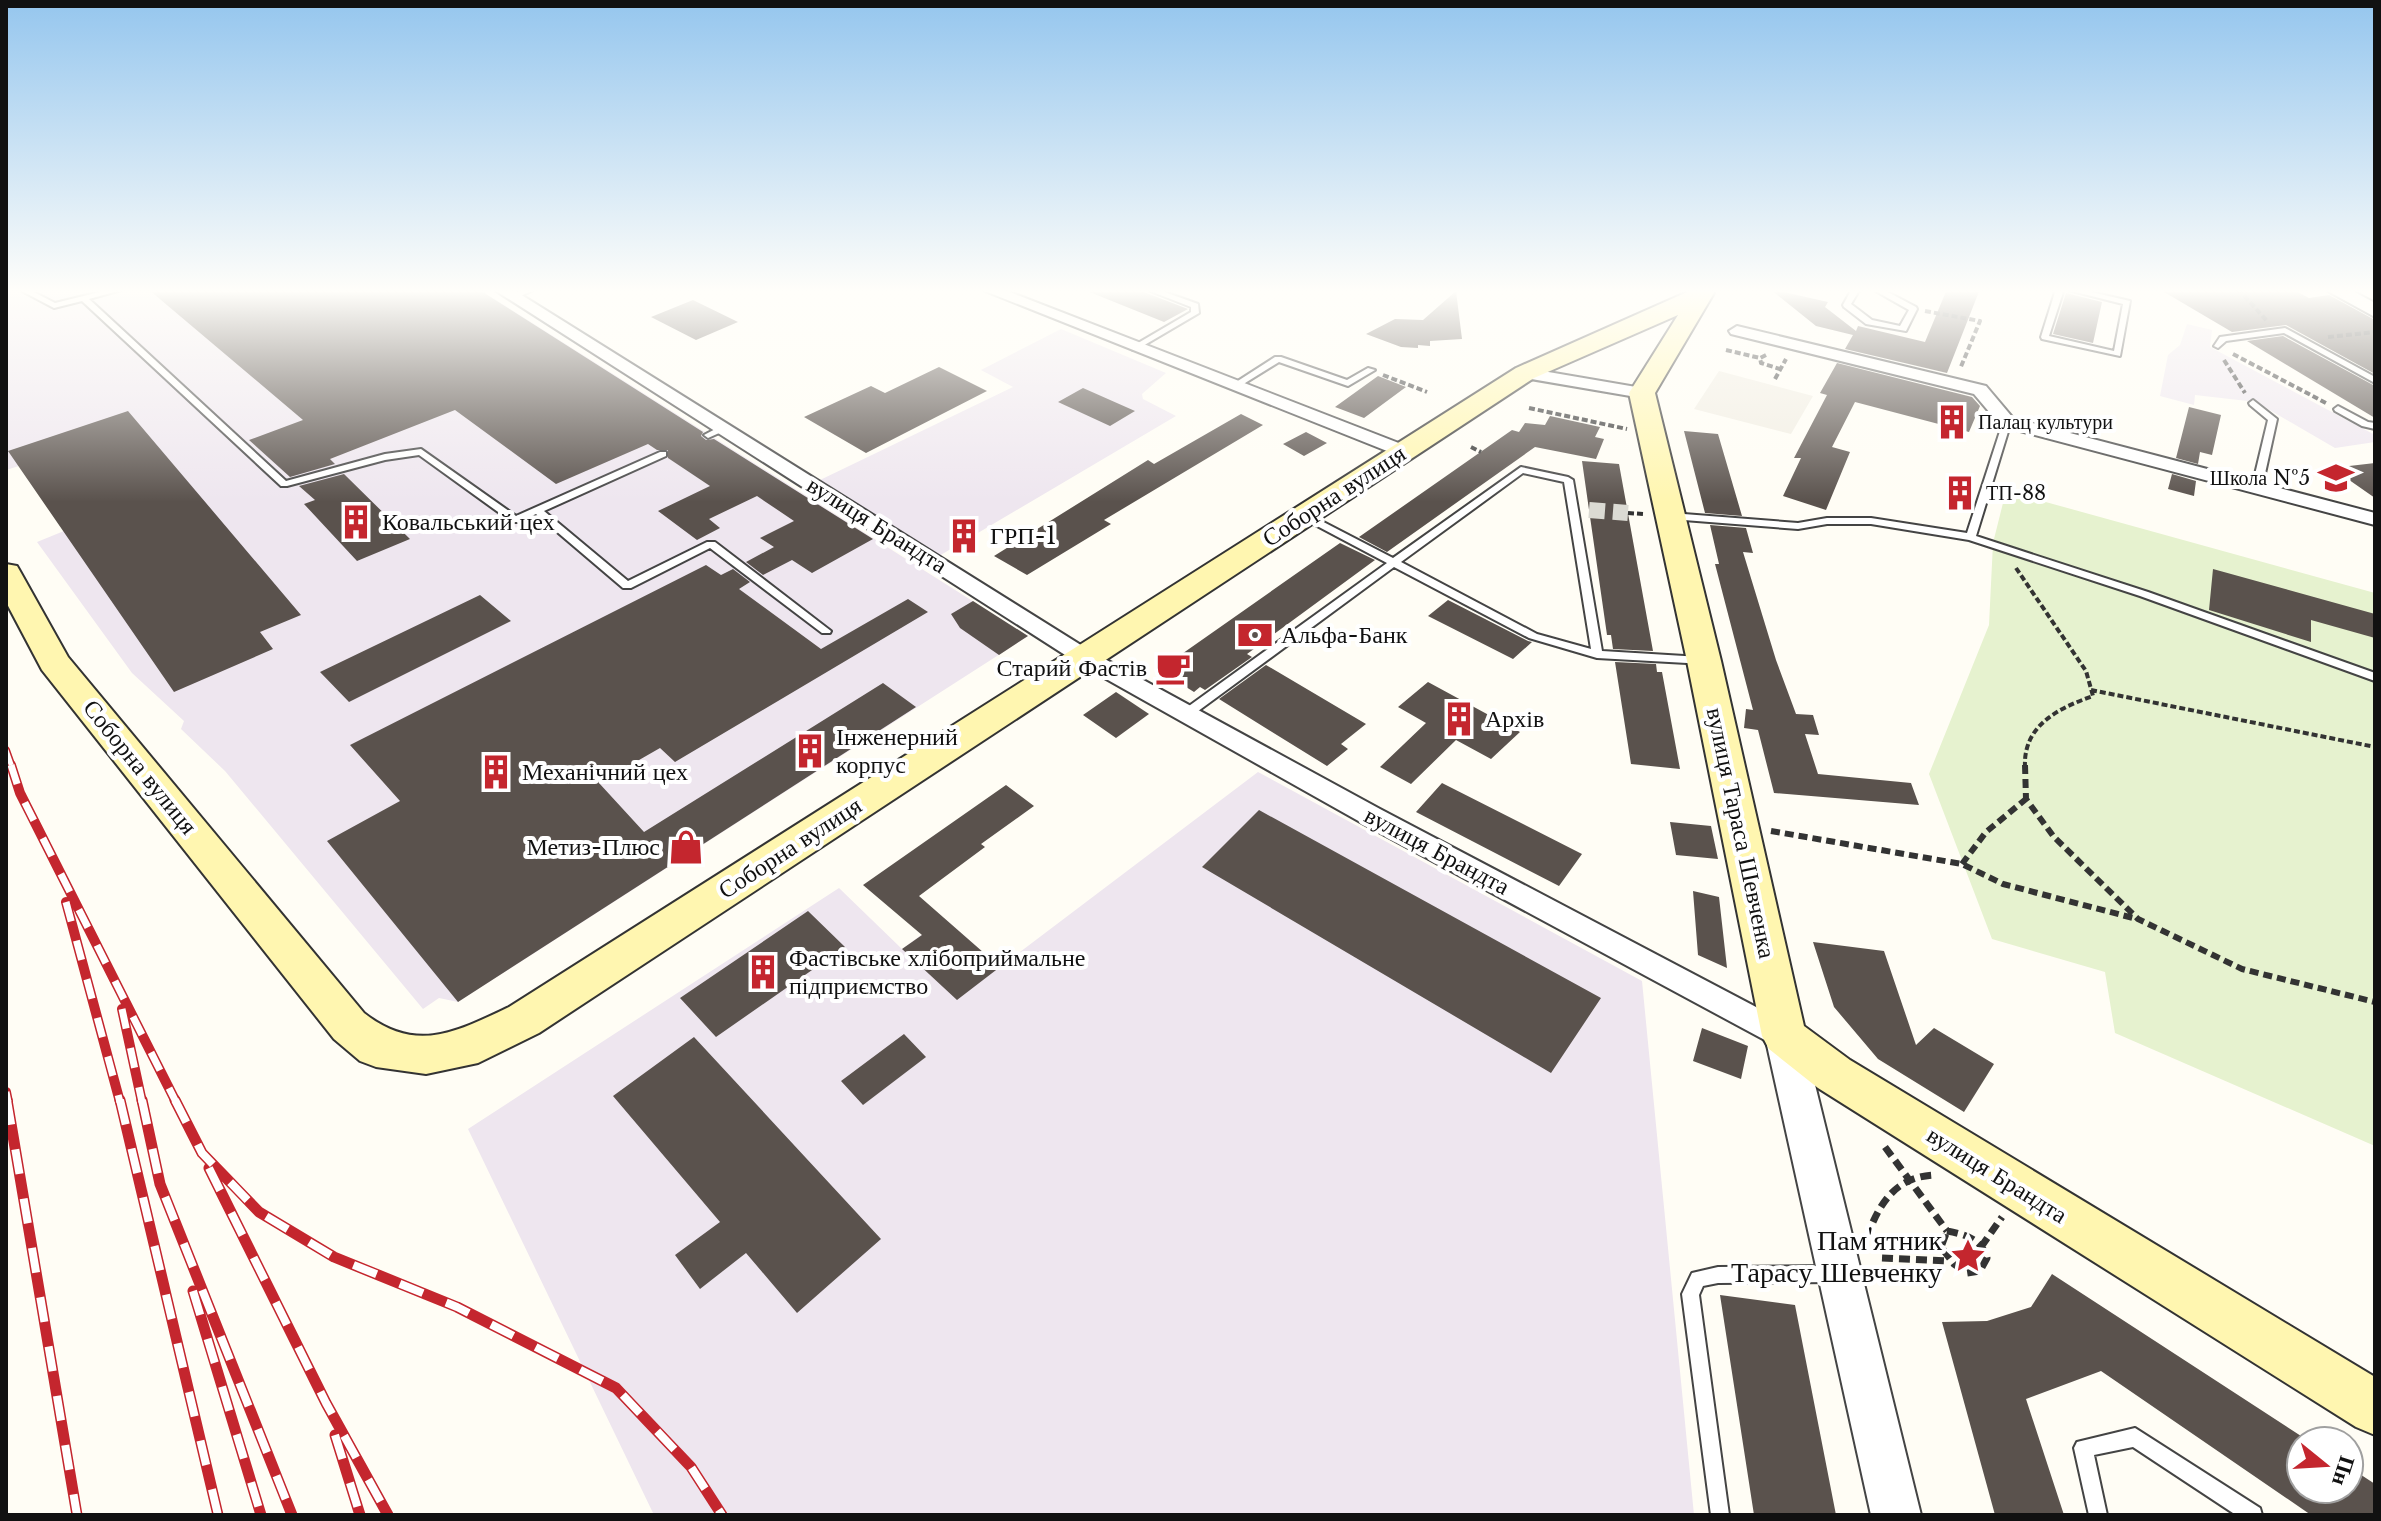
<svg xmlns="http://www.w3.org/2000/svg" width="2381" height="1521" viewBox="0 0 2381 1521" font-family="'Libre Baskerville',serif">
<rect width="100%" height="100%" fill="#fffdf5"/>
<!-- industrial -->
<path fill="#eee6ef" d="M6,289H479L1028,636L458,1002L439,998L423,1009L225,771L181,729L184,721L132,673L37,542L64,531L19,466L6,470Z
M2187,324L2212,330L2210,347L2375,435V442L2335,448L2256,402L2195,395L2194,405L2160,396L2168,355L2180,345Z
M1061,329L1166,373L1142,394L1143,399L1176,416L939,556L820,480L1013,387L981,370Z
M1258,772L1642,981L1694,1515H654L468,1129L839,888L902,949L944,918L1000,967Z"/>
<!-- pitch -->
<path fill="#e6f2cf" d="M2006,491L2375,593V1146L2115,1033L2105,972L1992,939L1929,774L1989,625L1993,543Z"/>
<!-- plaza -->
<path fill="#f1ede2" d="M1719,371L1813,396L1791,434L1694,409Z"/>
<!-- building -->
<path fill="#5a524d" d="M148,289H478L703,432L701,436L706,440L714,439L873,539L812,573L792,560L763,575L746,562L774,547L760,538L794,521L757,496L709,519L720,528L697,540L658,511L710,486L668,458V450H657L648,444L556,484L455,410L330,459L335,464L290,477L249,440L303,420Z
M1082,289H1136L1188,309L1164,322Z
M1770,289L1828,302L1825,307L1856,331L1858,326L1925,342L1947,289H1980L1947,373L1845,349L1853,335L1816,326Z
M2159,289H2292L2309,298L2329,295L2375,320V374L2286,325L2232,332Z
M1456,291L1462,339L1430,341V346L1418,345V348L1401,347L1366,334L1395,319L1423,320Z
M2066,293L2102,302L2093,343L2053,334Z
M693,300L738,322L696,340L651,317Z
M2283,336L2375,386V418L2247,341Z
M1837,363L1972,397L1980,406L1969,432L1855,402L1832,447L1850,452L1826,510L1783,496L1801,458H1794L1827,395L1820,393Z
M939,367L987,391L866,453L804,417L871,386L885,393Z
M1378,376L1406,387L1364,418L1335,407Z
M1083,388L1135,411L1110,426L1058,402Z
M2189,407L2221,415L2212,455L2200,452L2198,464L2176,458Z
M128,411L301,615L260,632L273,649L174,692L8,451Z
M1241,414L1263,425L1104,520L1111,524L1027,575L994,556L1148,460L1154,464Z
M1550,416L1600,427L1595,437L1604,439L1596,459L1535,447L1387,552L1359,537L1512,430L1519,432L1525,423L1545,425Z
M1684,431L1718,434L1742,516L1705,513Z
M1306,432L1327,443L1304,456L1283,444Z
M1582,461L1619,464L1653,651L1613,649L1611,635H1607Z
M2375,463V498L2332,468Z
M344,474L410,539L357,561L304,504L315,500L299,486Z
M2172,474L2196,481L2194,496L2168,489Z
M1710,525L1746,528L1753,553L1743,552L1776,660L1796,714L1813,715L1819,735L1805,734L1818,774L1911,783L1919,805L1774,793L1758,730L1744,728L1746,709L1753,710L1715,564H1719Z
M1340,543L1375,560L1247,654L1252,657L1205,690L1200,687L1194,692L1159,670Z
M706,565L721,575L733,569L750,582L739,589L821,649L908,599L928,612L675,762L660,748L599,783L644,832L883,683L916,707L458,1002L327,841L400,801L350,745Z
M2213,569L2375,614V638L2311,620V642L2209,610Z
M480,595L511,621L349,702L320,672Z
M1448,600L1528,641L1532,642L1513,659L1428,616Z
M973,601L1028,636L999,655L960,628L951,614Z
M1615,662L1656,664L1657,672H1662L1680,769L1631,764Z
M1266,665L1366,724L1341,744L1348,749L1327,766L1219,699Z
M1428,682L1520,732L1491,759L1456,740L1411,784L1380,767L1426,723L1398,707Z
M1116,692L1149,714L1116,738L1083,715Z
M1442,783L1582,854L1559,886L1416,812Z
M1006,785L1034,806L981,844L985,847L919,896L1000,967L957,1000L902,949L922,935L863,885Z
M1259,810L1601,998L1551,1073L1202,867Z
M1670,822L1711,826L1718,859L1676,855Z
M1693,891L1719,897L1727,968L1698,955Z
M808,911L845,947L716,1037L680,998Z
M1813,942L1884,951L1916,1045L1934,1028L1994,1064L1964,1112L1878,1059L1834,1007Z
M1702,1028L1748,1046L1741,1079L1693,1061Z
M904,1034L926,1057L863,1105L841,1081Z
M694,1037L881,1239L797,1313L746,1253L700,1289L675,1255L720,1222L613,1096Z
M2052,1274L2301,1436V1489H2349V1467L2375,1484V1515H2311L2101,1371L2026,1399L2064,1515H1995L1942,1322L1987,1321L2031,1307Z
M1720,1295L1795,1305L1836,1515H1754Z"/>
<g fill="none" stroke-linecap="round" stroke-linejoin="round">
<!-- pedestrian-tunnel -->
<path stroke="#dbdad3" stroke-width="16" stroke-dasharray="16 8" stroke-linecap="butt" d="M1589,510L1628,513"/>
<!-- service casing -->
<g stroke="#444" stroke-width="4">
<path id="service" d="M18,289H28L55,303L112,289H125L89,299L286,481L385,454L421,449L516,516L660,452H666V456L544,511L628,581L707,542H715L831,631L830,633H822L710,548L631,588H623L536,514L518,522H512L419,455L385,460L287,486H281L82,301L54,308Z
M525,289H536L516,298L509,296Z
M1145,289H1156L1198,304L1199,313L1136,350H1133V346L1191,312V307Z
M1852,289H1860L1851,304L1872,320L1900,326L1909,310L1872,289H1882L1916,307L1917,309L1906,331L1866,324L1844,307L1843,305Z
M2056,289H2064L2049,336L2114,351L2123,304L2064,289H2078L2130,301L2120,356L2042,339L2041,337Z
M2285,328L2375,377V383L2284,333L2226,341L2218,348L2214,346L2220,337Z
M1275,357H1281L1347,380L1368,368L1375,370L1348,386L1279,362L1237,388L1230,386Z
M2253,400L2277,419L2262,487L2257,490L2252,487L2268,420L2250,405L2249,403Z
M2338,406L2368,422L2375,423V429L2362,426L2335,411L2334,409Z
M2007,419L2011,422L1976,536L2148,592L2375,673V681L2140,596L1969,540L1871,524H1827L1798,529L1671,519L1666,516L1671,513L1798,523L1827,518H1871L1967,533L2003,422Z
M723,425L726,426V430L708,438L704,435Z
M1521,467L1568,477L1573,480L1602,651L1701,657L1707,661L1705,664L1597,658L1529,638L1394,567L1190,717H1182L1180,714L1182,711L1387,563L1302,518V514H1308L1393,558ZM1523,473L1564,482L1591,649L1537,634L1401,562Z
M1835,1266L1841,1268L1843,1274L1841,1280L1835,1282L1718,1283L1703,1286L1699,1295L1729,1515H1711L1682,1294L1692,1273L1718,1267Z
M2135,1428L2260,1508L2262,1515H2236L2133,1447L2094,1455L2107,1515H2089L2074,1448L2077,1442Z"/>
</g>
<!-- minor casing -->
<g stroke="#444" stroke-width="4">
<path id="minor" d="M493,289H512L1092,652L1380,809L1794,1027L1799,1036L1794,1045L1784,1048L1774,1045L1362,823L1076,662Z
M980,289H1002L1409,447L1412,451L1409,455H1397Z
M1737,326L1986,386L2013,418L2375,513V525L2001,426L1974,394L1731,334L1729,331Z
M1525,368L1642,388L1651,393L1642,398L1519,377L1517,373Z"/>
</g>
<!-- tertiary casing -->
<g stroke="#444" stroke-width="4">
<path id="tertiary" d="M2324,289H2349L2375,303V317Z
M1784,1019L1798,1024L1803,1036L1921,1515H1871L1765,1036L1770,1024Z"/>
</g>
<!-- secondary casing -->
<g stroke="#333" stroke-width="4">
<path id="secondary" d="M1694,289H1712L1714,293L1655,393L1721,661L1804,1026L1850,1060L2375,1377V1435L2356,1427L1818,1088L1769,1049L1762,1036L1687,661L1629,393L1678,315L1534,378L539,1033L478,1063L426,1074L376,1067L360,1061L334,1039L42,670L6,602V564L17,566L21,573L68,657L364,1013C416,1054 456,1032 509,1007L1516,368Z"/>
</g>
<!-- path-far2 -->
<path stroke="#333" stroke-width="4" stroke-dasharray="6 3" stroke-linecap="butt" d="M2238,289L2267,321
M1925,311L1980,321L1960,369
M2328,337L2375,332
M1726,350L1760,358
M2233,354L2326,403
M1766,355L1760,358L1761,363L1780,369
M2224,360L2245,393
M1383,375L1427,392
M1775,379L1786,359
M1529,408L1627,429
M1471,447L1481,452
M1628,513L1643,514
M2016,568L2086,671L2093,696C2059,708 2023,725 2025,767
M2091,690L2375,747"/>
<!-- path-far1 -->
<path stroke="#333" stroke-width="6" stroke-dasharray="9 5" stroke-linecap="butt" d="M2025,765L2026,799L2054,837L2138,919L2242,969L2375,1002
M1771,831L1962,864L2003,884L2137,919
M1962,864L1986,832L2026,799"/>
<!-- path -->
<path stroke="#333" stroke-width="7" stroke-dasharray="11 6" stroke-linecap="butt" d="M1885,1147L1947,1231
M1873,1222C1885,1195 1902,1177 1933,1175
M1947,1231C1964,1234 1982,1239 1987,1258L1980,1271L1967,1273L1954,1264L1941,1247Z
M1981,1247L2002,1217
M1882,1258L1947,1261"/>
<!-- service -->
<use href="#service" fill="#fff" fill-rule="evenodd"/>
<!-- minor -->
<use href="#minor" fill="#fff" fill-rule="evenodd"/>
<!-- tertiary -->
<use href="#tertiary" fill="#fff" fill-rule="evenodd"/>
<!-- secondary -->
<use href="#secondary" fill="#fff6b0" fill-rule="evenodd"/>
<!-- rail-far2 casing -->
<g stroke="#c4262e" stroke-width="8">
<path id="rail-far2" d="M6,750L12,767"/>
</g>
<!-- rail-far1 casing -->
<g stroke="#c4262e" stroke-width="10">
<path id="rail-far1" d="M11,765L20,793L176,1102
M66,902L120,1102
M122,1009L142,1102
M6,1092L8,1102"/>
</g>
<!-- rail casing -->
<g stroke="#c4262e" stroke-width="11">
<path id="rail" d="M7,1100L77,1515
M120,1100L218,1515
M142,1100L160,1184L292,1515
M175,1100L202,1153L259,1212L334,1257L457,1307L616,1388L691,1467L722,1515
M209,1168L326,1403L388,1515
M193,1291L261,1515
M335,1435L360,1515"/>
</g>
<!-- rail-far2 -->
<use href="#rail-far2" stroke="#fff" stroke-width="5" stroke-dasharray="16" stroke-linecap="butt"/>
<!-- rail-far1 -->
<use href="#rail-far1" stroke="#fff" stroke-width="7" stroke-dasharray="20" stroke-linecap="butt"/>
<!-- rail -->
<use href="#rail" stroke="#fff" stroke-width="8" stroke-dasharray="25" stroke-linecap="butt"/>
</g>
<!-- sky -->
<linearGradient id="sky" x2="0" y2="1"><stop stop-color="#95c6ee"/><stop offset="0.58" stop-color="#fffefa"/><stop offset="1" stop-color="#fffefa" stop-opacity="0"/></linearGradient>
<rect width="2381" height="502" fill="url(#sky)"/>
<!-- icons -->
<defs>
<g id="building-bare" transform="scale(2.76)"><path d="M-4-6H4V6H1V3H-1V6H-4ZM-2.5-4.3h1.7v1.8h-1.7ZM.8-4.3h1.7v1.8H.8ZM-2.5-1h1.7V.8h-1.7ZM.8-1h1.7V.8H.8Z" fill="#c4262e" stroke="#fff" stroke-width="2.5" paint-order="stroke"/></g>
<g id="school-bare" transform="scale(2.76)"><path d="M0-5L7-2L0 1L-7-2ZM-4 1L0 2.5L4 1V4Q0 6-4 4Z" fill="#c4262e" stroke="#fff" stroke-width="2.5" paint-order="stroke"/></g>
<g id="bank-bare" transform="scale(2.76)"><path d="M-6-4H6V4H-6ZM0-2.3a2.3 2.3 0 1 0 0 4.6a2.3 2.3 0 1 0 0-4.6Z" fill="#c4262e" stroke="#fff" stroke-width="2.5" paint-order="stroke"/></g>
<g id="cafe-bare" transform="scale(2.76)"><path d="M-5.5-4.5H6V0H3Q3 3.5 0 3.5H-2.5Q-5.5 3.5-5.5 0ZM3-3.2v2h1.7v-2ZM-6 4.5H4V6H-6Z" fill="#c4262e" stroke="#fff" stroke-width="2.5" paint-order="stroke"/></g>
<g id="shop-bare" transform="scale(2.76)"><path d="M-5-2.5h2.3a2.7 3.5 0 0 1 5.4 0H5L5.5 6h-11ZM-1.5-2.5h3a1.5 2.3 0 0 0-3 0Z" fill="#c4262e" stroke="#fff" stroke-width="2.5" paint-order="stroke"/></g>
<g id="sight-bare" transform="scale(2.76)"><path d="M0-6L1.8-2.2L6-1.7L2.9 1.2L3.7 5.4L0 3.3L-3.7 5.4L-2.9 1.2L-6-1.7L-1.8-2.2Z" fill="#c4262e" stroke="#fff" stroke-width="2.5" paint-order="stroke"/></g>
</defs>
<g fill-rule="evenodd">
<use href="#building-bare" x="1952" y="422"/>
<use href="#school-bare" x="2336" y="478"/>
<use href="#building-bare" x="1960" y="493"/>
<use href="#building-bare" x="356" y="522"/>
<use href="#building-bare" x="964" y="536"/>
<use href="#bank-bare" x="1255" y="635"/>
<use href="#cafe-bare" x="1173" y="668"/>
<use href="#building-bare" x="1459" y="719"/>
<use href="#building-bare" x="810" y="751"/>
<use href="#building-bare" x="496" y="772"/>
<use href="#shop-bare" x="686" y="847"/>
<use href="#building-bare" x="763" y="972"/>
<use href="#sight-bare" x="1968" y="1256"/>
</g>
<g text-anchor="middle" stroke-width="8" stroke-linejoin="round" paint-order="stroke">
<!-- far-poi labels -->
<g font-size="20" fill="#111" stroke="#fff" text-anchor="start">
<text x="1978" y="429">Палац культури</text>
<text x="2310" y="485" text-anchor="end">Школа №5</text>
<text x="1986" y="500">ТП-88</text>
</g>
<!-- street labels -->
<g font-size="24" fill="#111" stroke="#fff">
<text transform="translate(1334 496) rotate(-33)" y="8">Соборна вулиця</text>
<text transform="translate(877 525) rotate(32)" y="8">вулиця Брандта</text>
<text transform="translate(140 767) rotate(51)" y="8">Соборна вулиця</text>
<text transform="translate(1741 833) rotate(78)" y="8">вулиця Тараса Шевченка</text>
<text transform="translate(790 848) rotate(-33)" y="8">Соборна вулиця</text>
<text transform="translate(1437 851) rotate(28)" y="8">вулиця Брандта</text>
<text transform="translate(1997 1175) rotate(32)" y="8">вулиця Брандта</text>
</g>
<!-- poi labels -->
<g font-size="24" fill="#111" stroke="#fff" text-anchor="start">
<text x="382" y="530">Ковальський цех</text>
<text x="990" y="544">ГРП-1</text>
<text x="1281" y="643">Альфа-Банк</text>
<text x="1147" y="676" text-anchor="end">Старий Фастів</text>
<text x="1485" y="727">Архів</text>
<text x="836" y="745">Інженерний<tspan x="836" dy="28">корпус</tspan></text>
<text x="522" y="780">Механічний цех</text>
<text x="660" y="855" text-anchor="end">Метиз-Плюс</text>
<text x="789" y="966">Фастівське хлібоприймальне<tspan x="789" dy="28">підприємство</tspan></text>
</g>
<!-- near-poi labels -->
<g font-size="28" fill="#111" stroke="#fff" text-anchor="end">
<text x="1942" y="1250">Пам'ятник<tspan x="1942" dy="32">Тарасу Шевченку</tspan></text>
</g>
</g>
<!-- border -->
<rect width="2381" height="1521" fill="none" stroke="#111111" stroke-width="16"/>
<!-- north arrow -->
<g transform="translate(2325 1465) rotate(108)"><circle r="38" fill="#ffffff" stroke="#a0a0a0" stroke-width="2"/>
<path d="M0-6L14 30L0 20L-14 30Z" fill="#c4262e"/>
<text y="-12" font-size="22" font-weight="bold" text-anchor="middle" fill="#111111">Пн</text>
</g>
</svg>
